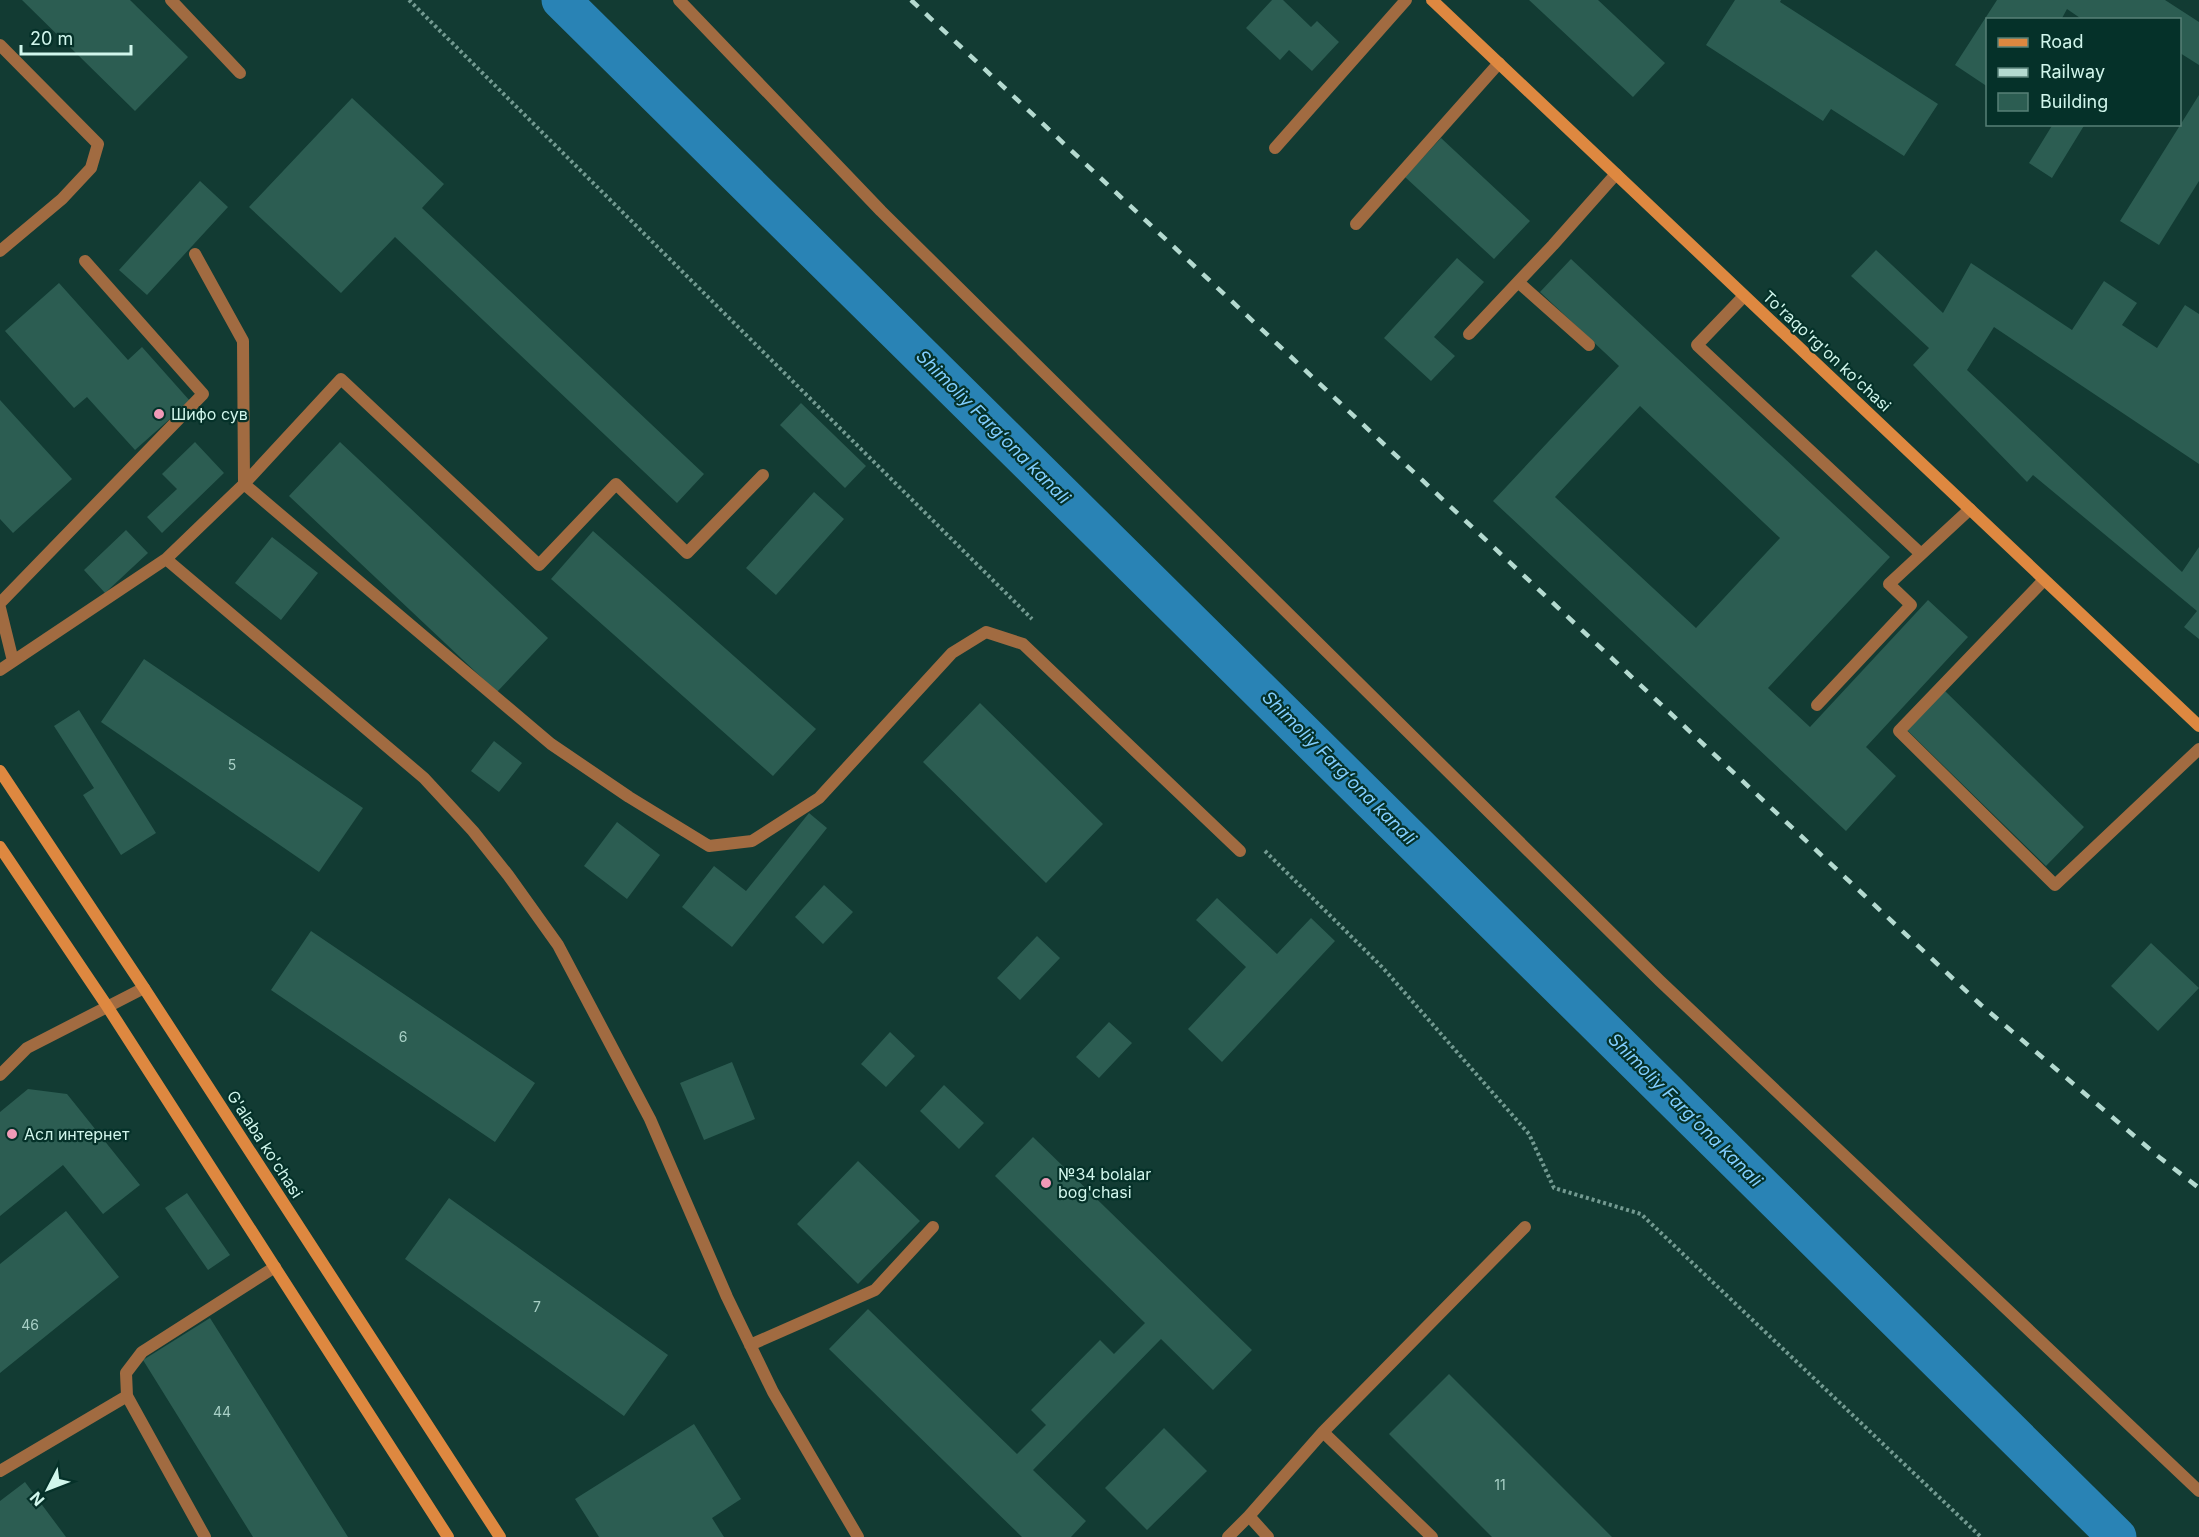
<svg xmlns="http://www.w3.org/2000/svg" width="2199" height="1537" viewBox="0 0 2199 1537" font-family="Inter,sans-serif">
<rect width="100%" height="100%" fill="#123b33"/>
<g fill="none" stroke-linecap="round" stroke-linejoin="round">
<!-- canal -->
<path stroke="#2983b5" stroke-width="39" d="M561,0L2117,1537"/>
</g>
<!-- building -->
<path fill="#2c5d52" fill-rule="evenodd" d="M22,0H130L188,57L135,111Z
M1272,0H1283L1311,27L1317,21L1339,42L1312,71L1289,50L1280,60L1246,28Z
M1529,0H1598L1665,63L1633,97Z
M1735,0H1781L1780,2L1938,104L1904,156L1831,109L1823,121L1706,45Z
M1997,0H2165L2199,22V65L2180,53V20H2083L2067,9L2061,20H1988V87L1955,65Z
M2199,95V181L2159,245L2120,221Z
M352,98L444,184L422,208L704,474L677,503L395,237L341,293L249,207Z
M2053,124H2085L2052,178L2029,163Z
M1441,138L1530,221L1494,259L1405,177Z
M200,181L228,207L147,295L119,270Z
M1876,250L1943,313L1971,263L2072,330L2104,281L2137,303L2122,325L2157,348L2185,305L2199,314V464L1994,327L1967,370L2182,572L2199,547V639L2184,627L2197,611L2033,475L2027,482L1913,365L1929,348L1851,276Z
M1457,258L1484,282L1434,337L1455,356L1431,381L1384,338Z
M1571,259L1890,557L1768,688L1810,727L1928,600L1968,637L1866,747L1896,776L1846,831L1493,501L1619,366L1540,292ZM1640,406L1780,538L1696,628L1555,497Z
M59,283L128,360L142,347L190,401L135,450L87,397L74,408L5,331Z
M0,400L72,479L13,533L0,519Z
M801,403L866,466L845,488L780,425Z
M195,442L224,473L162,533L147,517L177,489L162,474Z
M340,442L548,638L497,692L289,496Z
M814,492L844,519L776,595L746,568Z
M126,530L148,553L105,593L84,570Z
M593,531L816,729L773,776L551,579Z
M272,537L318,573L281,620L235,583Z
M144,659L363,808L319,872L101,722Z
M1945,691L2084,827L2046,866L1907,730Z
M980,703L1103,824L1046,883L923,762Z
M79,710L156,833L121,855L83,795L94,788L54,726Z
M494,741L522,763L499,792L471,771Z
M809,813L827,828L732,947L682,907L714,866L746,891Z
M617,822L660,855L627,899L584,866Z
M824,885L853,912L823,944L795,917Z
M1217,898L1277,954L1311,918L1335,941L1222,1062L1188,1029L1246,967L1196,920Z
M311,931L535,1083L495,1142L271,990Z
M1037,936L1060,958L1020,1000L997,978Z
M2151,943L2199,988L2158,1031L2111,986Z
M1109,1022L1132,1043L1099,1078L1076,1057Z
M890,1032L915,1056L886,1087L861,1064Z
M732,1062L755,1119L704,1140L680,1083Z
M944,1085L984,1123L959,1149L920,1111Z
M28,1089L67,1094L140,1185L103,1214L63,1165L0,1216V1112Z
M1033,1137L1252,1350L1213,1390L1161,1339L1033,1470L1086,1521L1071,1537H1022L829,1349L868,1309L1017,1454L1046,1425L1031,1410L1100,1340L1114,1354L1145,1323L995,1176Z
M858,1161L920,1221L858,1284L797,1224Z
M187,1193L230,1255L208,1270L165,1208Z
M449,1198L668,1355L624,1416L405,1259Z
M66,1211L119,1277L0,1373V1264Z
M210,1318L348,1537H253L143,1360Z
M1449,1374L1612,1537H1492L1389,1434Z
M694,1424L741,1499L712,1518L724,1537H599L575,1499Z
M1164,1428L1207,1471L1147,1530L1105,1488Z
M25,1482L66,1537H0V1501Z"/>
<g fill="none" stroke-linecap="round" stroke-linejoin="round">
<!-- path -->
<path stroke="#739a91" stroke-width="4" stroke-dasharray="3 3" stroke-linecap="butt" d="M409,0L1032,619
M1265,851L1383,968L1529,1134L1554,1188L1641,1214L1981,1537"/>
<!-- service -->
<path stroke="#a16b41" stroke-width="12" d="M171,0L240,73
M0,45L98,144L91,168L62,199L0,251
M1275,148L1406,0
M1356,224L1499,63
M1518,282L1589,345
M1744,296L1697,345L1921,554
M1469,334L1553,245L1616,174
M763,475L687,553L616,484L539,565L341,379L244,484L551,744L629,797L709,846L752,841L819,798L952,653L986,632L1023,644L1240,851
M166,559L424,778L473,831L508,875L558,945L650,1119L727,1297L773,1392L858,1537
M2044,580L1899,731L2055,885L2199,749
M0,603L203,394L85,261
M0,608L13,661
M0,670L166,559L244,484L243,341L195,254
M1817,705L1911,605L1889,584L1970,509
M750,1345L875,1290L933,1227
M1323,1432L1432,1537
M0,1471L127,1396
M1249,1516L1323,1432L1525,1227
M205,1537L127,1396L126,1373L142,1352L275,1267
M1228,1537L1249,1516L1268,1537"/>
<!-- minor -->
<path stroke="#a16b41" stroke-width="12" d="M679,0L881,211L1660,981L2199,1491
M0,1075L27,1048L144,988"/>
<!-- secondary -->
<path stroke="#de8840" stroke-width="12" d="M1432,0L2199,726
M0,771L144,988L500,1537
M0,847L107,1006L448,1537"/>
<!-- rail -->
<path stroke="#b4dad0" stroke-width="4.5" stroke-dasharray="10 10" stroke-linecap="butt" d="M911,0L1981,1005L2159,1157L2199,1188"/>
</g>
<!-- markers -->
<g fill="#f09ab7" stroke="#053129" stroke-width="2">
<circle cx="159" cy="414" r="6"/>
<circle cx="12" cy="1134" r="6"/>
<circle cx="1046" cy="1183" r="6"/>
</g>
<g text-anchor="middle" stroke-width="4.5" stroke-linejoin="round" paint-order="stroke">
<!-- number labels -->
<g font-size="14" fill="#a8d0c6">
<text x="232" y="770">5</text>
<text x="403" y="1042">6</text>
<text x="537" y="1312">7</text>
<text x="30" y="1330">46</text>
<text x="222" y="1417">44</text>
<text x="1500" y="1490">11</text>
</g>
<!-- street labels -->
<g font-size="16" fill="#d1f6ec" stroke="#053129">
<text transform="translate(1827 351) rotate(43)" y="6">To'raqo'rg'on ko'chasi</text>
<text transform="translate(265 1144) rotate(57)" y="6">G'alaba ko'chasi</text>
</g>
<!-- poi labels -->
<g font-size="16" fill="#d1f6ec" stroke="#053129" text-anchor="start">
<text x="171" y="420">Шифо сув</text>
<text x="24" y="1140">Асл интернет</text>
<text x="1058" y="1180">№34 bolalar<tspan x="1058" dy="18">bog'chasi</tspan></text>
</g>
<!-- water labels -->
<g font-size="18" font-style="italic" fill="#82ceff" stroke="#053129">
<text transform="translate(993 427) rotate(45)" y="6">Shimoliy Fargʻona kanali</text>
<text transform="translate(1339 768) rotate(45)" y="6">Shimoliy Fargʻona kanali</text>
<text transform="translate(1685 1110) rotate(45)" y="6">Shimoliy Fargʻona kanali</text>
</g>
</g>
<!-- legend -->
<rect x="1986" y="18" width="195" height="108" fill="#053129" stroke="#578077" stroke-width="1.5"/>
<rect x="1998" y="38" width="30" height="9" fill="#de8840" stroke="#578077" stroke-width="1.5"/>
<text x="2040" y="48" font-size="18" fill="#d1f6ec">Road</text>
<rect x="1998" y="68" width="30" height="9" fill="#b4dad0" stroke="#578077" stroke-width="1.5"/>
<text x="2040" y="78" font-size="18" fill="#d1f6ec">Railway</text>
<rect x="1998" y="93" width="30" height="18" fill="#2c5d52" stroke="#578077" stroke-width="1.5"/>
<text x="2040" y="108" font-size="18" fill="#d1f6ec">Building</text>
<!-- north arrow -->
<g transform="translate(48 1489) rotate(228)" stroke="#053129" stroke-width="4.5" paint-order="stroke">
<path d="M0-4.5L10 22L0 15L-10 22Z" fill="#d1f6ec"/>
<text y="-9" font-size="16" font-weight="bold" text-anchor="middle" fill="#d1f6ec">N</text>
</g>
<!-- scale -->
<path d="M21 45v9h110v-9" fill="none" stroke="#d1f6ec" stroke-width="3"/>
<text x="30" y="45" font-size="18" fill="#d1f6ec" stroke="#053129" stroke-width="4.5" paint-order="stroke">20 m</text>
</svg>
